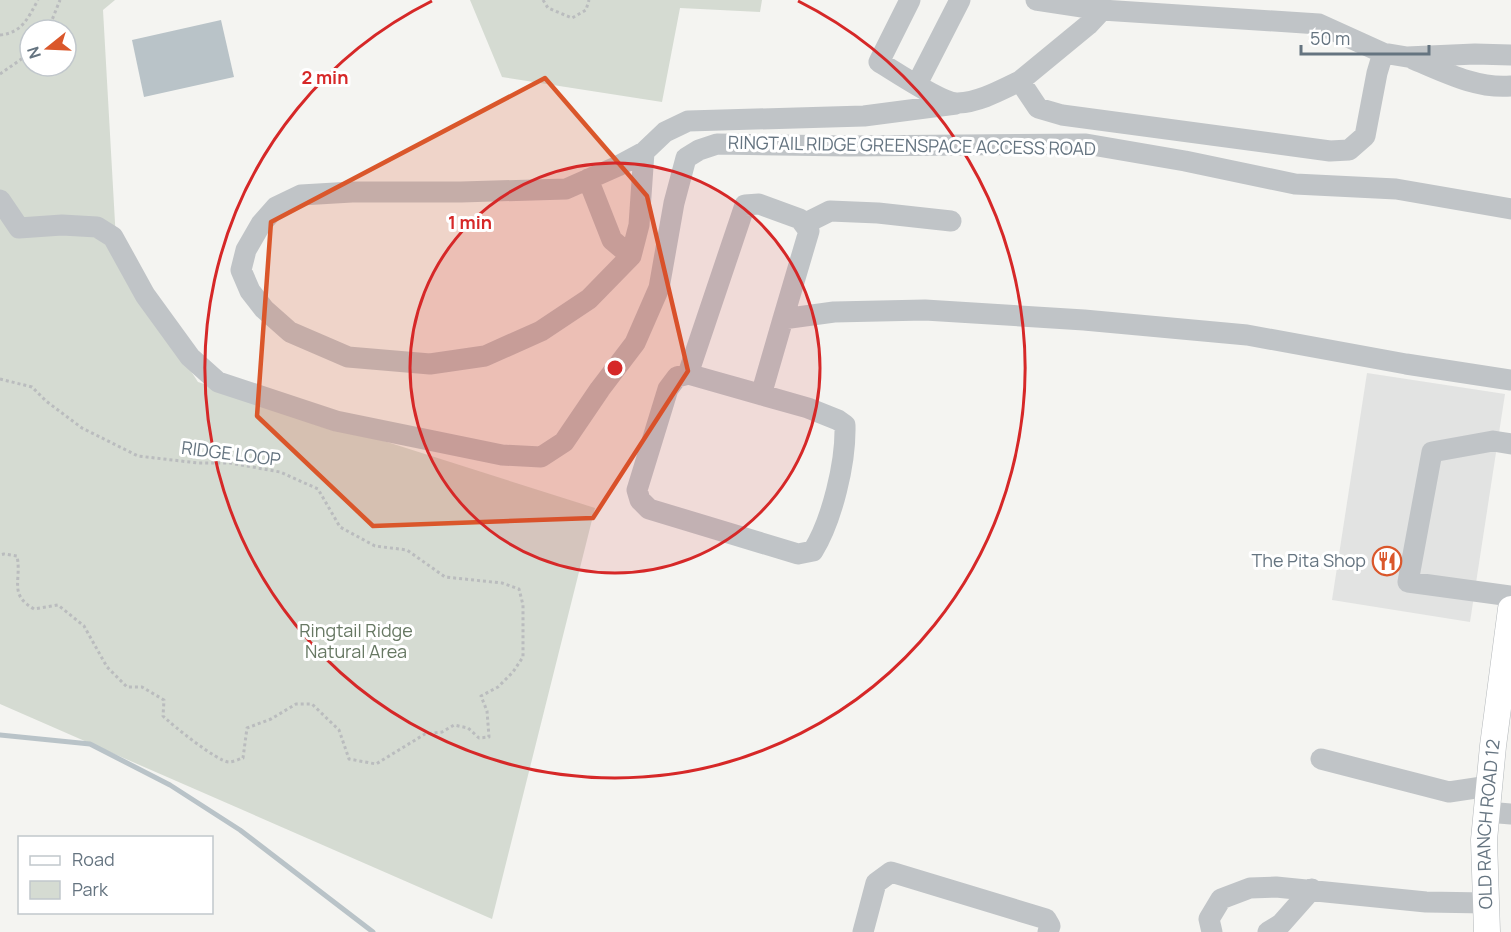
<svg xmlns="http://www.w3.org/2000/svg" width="1511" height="932" viewBox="0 0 1511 932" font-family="Manrope,sans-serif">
<rect width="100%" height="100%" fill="#f4f4f1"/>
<!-- built -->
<path fill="#e2e3e2" d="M1367,373L1505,394L1470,622L1332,600Z"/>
<!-- green -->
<path fill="#d5dbd2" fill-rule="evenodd" d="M0,0H115L103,10L117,258L198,382L595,508L492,919L0,704ZM30,30H66V66H30Z
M470,0H762L760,12L680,8L662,102L502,77Z"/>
<!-- water -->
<path fill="#b9c3c8" d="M221,20L234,77L144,97L132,40Z"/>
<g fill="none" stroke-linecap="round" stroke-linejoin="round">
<!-- stream -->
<path stroke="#b9c3c8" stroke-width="5" d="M0,735L90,744L170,785L240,830L373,932"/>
<!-- major casing -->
<g stroke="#b3b7ba" stroke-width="27">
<g id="major">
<path id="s1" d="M1487,932L1484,840L1493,746L1511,609"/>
</g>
</g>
<!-- path -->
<path stroke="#babcbe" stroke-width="3" stroke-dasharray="3 3" stroke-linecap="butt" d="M543,0L548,8L572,18L586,10L589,0
M48,30L60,0
M0,35C22,33 28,18 38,0
M0,74L30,53
M0,379L32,387L46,401L82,428L138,456L198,463H230L280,472L318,489L340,527L375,546L407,550L445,577L502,583L519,589L523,605V657L513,672L498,687L481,696L487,711L489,737L479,738L468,728L454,725L442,732L425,734L376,764L349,759L339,730L312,704H296L271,719L247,728L243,758C239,759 233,762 229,762C218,762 172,725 163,716L164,700L142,687H127L107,667L84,626L58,605L34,609C8,594 22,581 17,556L4,554L0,555"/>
<!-- minor -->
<path stroke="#c0c4c7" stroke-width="21" d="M910,0L879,62C894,71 943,104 958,103C980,102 1001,90 1020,81
M1036,0L1102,10
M1383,53L1377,73L1365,136L1349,150L1330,151L1062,115L1038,108L1020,81L1088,25L1102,10L1319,24L1383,53L1407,57L1475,54L1511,55
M1413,59C1444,72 1477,89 1511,86
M917,84L960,0
M644,152L639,225L631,256L589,299L541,331L485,356L430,364L348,357L290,332L264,309L250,291L241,270L246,250L261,224L276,207L301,195L352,192H461L566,189L618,166L644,152L665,132L688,121L864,116L956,104
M588,179L612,240L631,256
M0,200L19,228L62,225L97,227L113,237L145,295L190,357L218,382L336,421L502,455L541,457L564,442L600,389L635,343L659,288L674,203L686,158L699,150L717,144L849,146L1086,144L1185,161L1295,184L1396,189L1511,209
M804,224L830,211L878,213L951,221
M688,374L808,408L838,420L845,425C846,463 832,520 813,551L798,554L649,509L640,500L637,490L668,389L677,377Z
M688,374L745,205L759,204L800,219L809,231L783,319
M761,395L783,319L834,312L925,310L1084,320L1247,335L1406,364L1511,380
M1511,444L1493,441L1432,452L1408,582L1511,596
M1321,759L1449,792L1489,786
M1487,812L1511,814
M863,932L876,883L891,872L1046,919L1050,926L1048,932
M1212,932L1209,919L1221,899L1250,888L1276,887L1426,902L1486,903
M1268,932L1281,924L1312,889"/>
<!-- major -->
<use href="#major" stroke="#fff" stroke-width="26"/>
</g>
<!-- marked area -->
<path fill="#da572b" fill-opacity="0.2" stroke="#da572b" stroke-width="4.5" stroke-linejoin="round" d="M545,78L647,196L688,371L593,518L373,526L257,416L271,222Z"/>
<!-- distance rings -->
<circle cx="615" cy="368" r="205" fill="#d62828" fill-opacity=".12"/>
<g fill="none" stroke="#d62828" stroke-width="3">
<circle cx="615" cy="368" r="205"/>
<path d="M798 1A410 410 0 1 1 432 1"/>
</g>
<!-- icons -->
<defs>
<g id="restaurant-ring" transform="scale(1.5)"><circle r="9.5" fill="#fff" stroke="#da572b" stroke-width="1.5"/><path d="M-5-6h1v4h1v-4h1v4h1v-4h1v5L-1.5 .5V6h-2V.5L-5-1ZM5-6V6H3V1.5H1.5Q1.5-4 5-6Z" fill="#da572b"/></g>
</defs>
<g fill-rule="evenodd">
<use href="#restaurant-ring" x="1387" y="561"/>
</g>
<g text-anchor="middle" stroke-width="6" stroke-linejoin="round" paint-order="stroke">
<!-- street labels -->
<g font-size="18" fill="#657480" stroke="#fff">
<text transform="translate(912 146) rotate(1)" y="6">RINGTAIL RIDGE GREENSPACE ACCESS ROAD</text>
<text transform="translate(231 454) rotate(7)" y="6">RIDGE LOOP</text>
<text dy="6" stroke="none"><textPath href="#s1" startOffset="108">OLD RANCH ROAD 12</textPath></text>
</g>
<!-- poi labels -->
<g font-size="18" fill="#657480" stroke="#fff" text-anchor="end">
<text x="1366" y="567">The Pita Shop</text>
</g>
<!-- park labels -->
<g font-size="18" fill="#677863" stroke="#fff">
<text x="356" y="637">Ringtail Ridge<tspan x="356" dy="21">Natural Area</tspan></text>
</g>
</g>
<circle cx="615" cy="368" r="9" fill="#d62828" stroke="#fff" stroke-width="3"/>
<g font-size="18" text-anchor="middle" font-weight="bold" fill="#d62828" stroke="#fff" stroke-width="6" stroke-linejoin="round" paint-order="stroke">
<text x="325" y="84">2 min</text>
<text x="470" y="229">1 min</text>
</g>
<!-- legend -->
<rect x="18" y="836" width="195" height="78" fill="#ffffff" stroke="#c1c7cc" stroke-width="1.5"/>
<rect x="30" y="856" width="30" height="9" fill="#ffffff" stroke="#c1c7cc" stroke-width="1.5"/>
<text x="72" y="866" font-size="18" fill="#657480">Road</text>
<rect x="30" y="881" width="30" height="18" fill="#d5dbd2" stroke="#c1c7cc" stroke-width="1.5"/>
<text x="72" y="896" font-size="18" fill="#657480">Park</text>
<!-- north arrow -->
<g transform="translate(48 48) rotate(252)"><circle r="28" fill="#ffffff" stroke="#c1c7cc" stroke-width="1.5"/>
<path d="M0-4.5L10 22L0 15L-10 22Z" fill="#da572b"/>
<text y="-9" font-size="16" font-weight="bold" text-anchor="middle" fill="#657480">N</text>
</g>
<!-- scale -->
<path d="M1301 45v9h128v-9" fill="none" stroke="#657480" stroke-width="3"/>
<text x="1310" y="45" font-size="18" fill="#657480" stroke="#ffffff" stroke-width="4.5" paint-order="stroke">50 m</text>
</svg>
